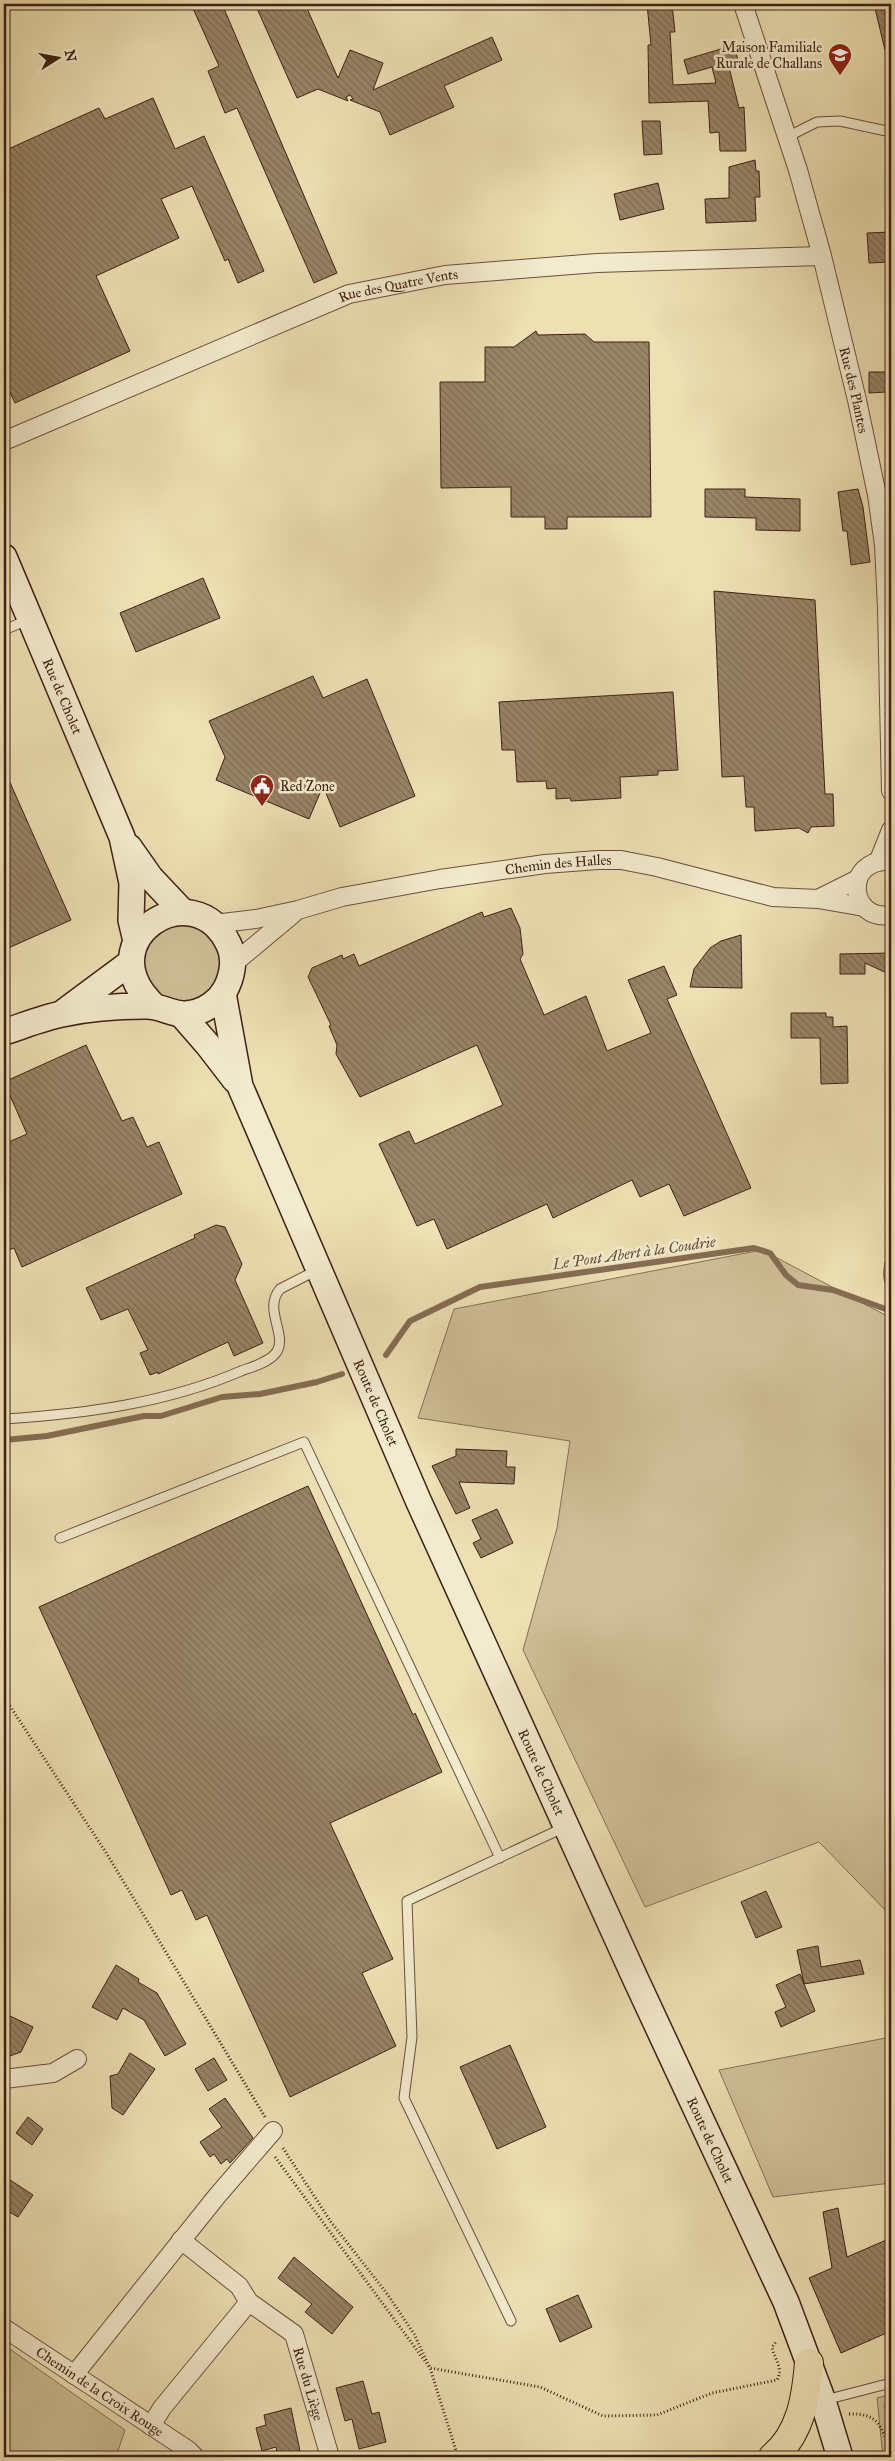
<svg xmlns="http://www.w3.org/2000/svg" width="895" height="2461" viewBox="0 0 895 2461" font-family="'IM FELL Great Primer',serif">
<defs>
<pattern id="forest-firs" width="22" height="20" patternUnits="userSpaceOnUse" patternTransform="scale(1.25)"><rect width="22" height="20" fill="#cfbf98"/><path d="M5 1l3.5 6h-7zM16 11l3.5 6h-7z" fill="#b3a482"/></pattern>
<pattern id="water-rules" width="6" height="5" patternUnits="userSpaceOnUse" patternTransform="scale(1.25)"><rect width="6" height="5" fill="#b29f7d"/><path d="M0 2.5h6" fill="none" stroke="#928165"/></pattern>
<pattern id="building-back-hatch" width="6" height="6" patternUnits="userSpaceOnUse" patternTransform="scale(1.25)"><rect width="6" height="6" fill="#998467"/><path d="M-1 5l2 2M0 0l6 6M5-1l2 2" fill="none" stroke="#7e6c54"/></pattern>
</defs>
<rect width="100%" height="100%" fill="#ede0b3"/>
<filter id="stains"><feTurbulence type="fractalNoise" baseFrequency=".004" numOctaves="4"/><feColorMatrix values="0 0 0 0 .2 0 0 0 0 .09 0 0 0 0 .02 0 0 0 .5 -.17"/></filter>
<radialGradient id="worn" r=".72"><stop offset=".6" stop-color="#630" stop-opacity="0"/><stop offset="1" stop-color="#630" stop-opacity=".3"/></radialGradient>
<!-- grass -->
<path fill="#cfbf98" stroke="#867056" d="M183,921L217,939L224,965L213,991L187,1004L160,997L143,974V948L149,937Z
M762,1250L891,1318V1916L819,1842L645,1907L523,1650L557,1528L570,1441L418,1418L454,1309Z
M891,2037V2183L773,2197L719,2070Z
M4,2345L125,2430L116,2457H4Z"/>
<!-- forest -->
<path fill="url(#forest-firs)" stroke="#867056" d="M891,2394V2457H883L877,2398Z"/>
<!-- water -->
<path fill="url(#water-rules)" stroke="#846c53" d="M891,1238V1292C876,1277 888,1257 891,1238Z"/>
<g fill="none" stroke-linecap="round" stroke-linejoin="round">
<!-- stream -->
<path stroke="#846c53" stroke-width="6" d="M386,1355L410,1321L480,1287L754,1248L770,1253L786,1275L798,1285L833,1290L891,1311
M4,1440L47,1436L144,1416H161L222,1397L260,1394L317,1382L342,1374"/>
</g>
<!-- building -->
<path fill="url(#building-back-hatch)" stroke="#3e2014" d="M191,4H222L337,273L314,283L237,108L225,113L208,71L219,66Z
M255,4H305L338,78L350,50L383,63L373,90L492,37L502,60L444,86L454,107L390,135L380,112L350,100L353,99L350,95L346,97L348,101L318,89L297,98Z
M647,4H672L675,32H670L673,85L716,83L712,67L688,74L684,60L734,45L738,60L728,63L739,108L744,107L746,151H720L719,132L710,133L708,101L649,103L648,45H651Z
M874,4H891V50H885Z
M153,98L175,149L204,136L264,271L238,283L228,259L225,261L192,186L161,199L179,238L96,276L130,351L15,403L4,379V151L99,108L105,119Z
M642,121H660L662,154L644,155Z
M755,160L756,171H759L760,197H755L756,221L706,223L705,199L729,198V167Z
M658,183L664,209L620,220L614,194Z
M891,232V262L869,263L867,233Z
M536,331L538,335L585,334L594,342H649L651,517H567V529H545V517H511V487L441,488L440,382H485V347H514Z
M869,372H886V392L869,393Z
M705,489H745V497L800,499V531L756,530V518L705,517Z
M858,489L863,507L870,562L851,565L847,531H843L838,492Z
M203,578L220,618L136,652L120,613Z
M714,591L815,600L825,794H833L834,826L811,827L808,833L799,828L755,831L754,807H746L744,776L722,777Z
M313,676L323,698L367,679L415,796L340,827L323,786L309,819L216,780L225,757L209,721Z
M673,692L678,770L658,771V775L620,777L621,798L571,801L570,798L556,799V788L547,789L546,781L517,782L515,750H502L499,702Z
M4,769L71,920L4,950Z
M511,908L520,928L523,954L520,959L544,1015L586,996L607,1051L651,1033L628,980L664,966L677,995L667,999L751,1188L684,1216L669,1184L640,1197L632,1180L553,1218L547,1204L447,1249L434,1219L417,1226L379,1144L409,1131L415,1144L503,1105L477,1045L360,1097L336,1054L337,1045L329,1026L331,1025L308,977L312,968L342,955L343,959L354,954L359,966L482,912L484,917Z
M741,935L742,988L690,987L694,969L710,948L721,941Z
M891,953V975L865,963V974H840V954Z
M791,1013H826V1017H833V1027L847,1026L848,1083L821,1084L820,1038H791Z
M86,1045L122,1121L133,1117L147,1147L159,1142L182,1194L22,1267L14,1248L4,1252V1144L27,1134L4,1082Z
M216,1225L225,1227L242,1264L235,1280L263,1343L234,1356L228,1342L158,1374V1372L150,1375L140,1353L148,1350L128,1309L101,1320L86,1288L195,1238L194,1235Z
M456,1449L507,1451L506,1467H515L514,1484L459,1482L470,1508L456,1514L432,1466L456,1456Z
M308,1486L413,1715L415,1713L442,1772L330,1823L393,1959L362,1973L396,2046L290,2097L207,1915L196,1920L182,1890L171,1895L39,1607Z
M497,1509L513,1543L481,1558L473,1543L481,1539L472,1520Z
M766,1891L782,1927L756,1938L741,1902Z
M818,1946L821,1967L860,1960L864,1974L804,1984L797,1950Z
M116,1965L139,1979L138,1982L157,1993L186,2044L165,2056L144,2020L123,2008L117,2020L92,2007Z
M800,1974L815,2011L781,2027L775,2012L786,2007L776,1985Z
M10,2016L33,2027L21,2052L4,2058V2030Z
M510,2045L546,2127L497,2149L460,2067Z
M130,2053L155,2069L123,2115L112,2108L110,2076L118,2074Z
M214,2058L227,2080L208,2091L195,2069Z
M225,2098L253,2138L230,2163L227,2159L221,2164L214,2154L210,2157L200,2142L222,2127L209,2109Z
M28,2117L43,2129L32,2145L16,2133Z
M4,2176L33,2195L18,2217L4,2209Z
M838,2208L847,2257L891,2238V2331L841,2353L809,2278L832,2268L823,2212Z
M294,2257L353,2307L332,2334L305,2312L312,2304L278,2278Z
M578,2295L592,2327L560,2342L546,2309Z
M363,2381L372,2414L379,2412L386,2442L359,2449L352,2419L345,2421L336,2388Z
M291,2408L300,2451L278,2457L276,2447L262,2451L256,2428L266,2425L264,2415Z"/>
<g fill="none" stroke-linecap="round" stroke-linejoin="round">
<!-- service casing -->
<g stroke="#6a503c" stroke-width="11">
<path id="service" d="M787,137L817,122L840,121L891,132
M4,630L30,619
M4,1419C84,1414 167,1403 241,1371C252,1367 267,1363 275,1354C290,1337 262,1310 280,1289L317,1270
M60,1538L304,1442L500,1858
M511,2321L404,2098L412,2037L407,1901L565,1827
M825,2400L891,2383"/>
</g>
<!-- minor casing -->
<g stroke="#6a503c" stroke-width="20">
<g id="minor">
<path id="s1" d="M743,4L798,170L822,256L857,400L877,495L884,545L887,608L891,791"/>
<path id="s2" d="M4,441L349,294L445,275L597,263L822,256"/>
<path d="M879,860L891,830"/>
<path d="M891,861C842,858 849,922 891,915"/>
<path d="M818,899L858,879"/>
<path id="s3" d="M214,924L256,919L298,910L342,897L440,879L545,864L598,860H621L657,867L773,897L818,899L864,907"/>
<path d="M233,964L294,913"/>
<path d="M4,2079L53,2073L77,2059"/>
<path id="s4" d="M181,2240L239,2286L249,2302L294,2334L330,2457"/>
<path id="s5" d="M4,2328L188,2450L195,2457"/>
<path d="M74,2375L217,2196L273,2131"/>
<path d="M151,2426L162,2408L249,2302"/>
</g>
</g>
<!-- secondary casing -->
<g stroke="#3e2014" stroke-width="28">
<g id="secondary">
<path id="s6" d="M4,557L122,837L132,883L131,920L136,941"/>
<path d="M129,847L150,877L183,912"/>
<path id="s7" d="M223,993L240,1086L418,1500L636,1980L786,2302L823,2401L840,2457"/>
<path d="M65,1011L131,962"/>
<path d="M181,1014L208,1045L235,1080"/>
<path d="M4,1032C23,1026 42,1018 62,1014C89,1008 117,1006 145,1006C164,1005 174,1019 197,1012C207,1009 218,1001 224,992C232,978 236,960 229,945C194,870 86,940 153,1005"/>
</g>
</g>
<!-- trunk casing -->
<g stroke="#3e2014" stroke-width="30">
<path id="trunk" d="M773,2457C801,2433 806,2398 809,2363"/>
</g>
<!-- path -->
<path stroke="#3e2014" stroke-width="3" stroke-dasharray="1 2.5" stroke-linecap="butt" d="M4,1697L105,1851L265,2117
M283,2148L331,2222L388,2295L414,2334L430,2368L458,2457
M275,2157L430,2368L540,2387L603,2416L657,2415L712,2393L777,2380C784,2368 774,2359 772,2347L777,2341
M849,2414C879,2413 879,2425 891,2450"/>
<!-- service -->
<use href="#service" stroke="#f3ebce" stroke-width="9"/>
<!-- minor -->
<use href="#minor" stroke="#f3ebce" stroke-width="18"/>
<!-- secondary -->
<use href="#secondary" stroke="#f3ebce" stroke-width="25"/>
<!-- trunk -->
<use href="#trunk" stroke="#ede0b3" stroke-width="28"/>
</g>
<!-- icons -->
<defs>
<g id="school-pin" transform="scale(1.25)"><path d="M0 17L-7.5 6A9.5 9.5 0 1 1 7.5 6Z" fill="#8f2418" stroke="#f3ebce"/><path d="M0-5L7-2L0 1L-7-2ZM-4 1L0 2.5L4 1V4Q0 6-4 4Z" fill="#fff"/></g>
<g id="civic-pin" transform="scale(1.25)"><path d="M0 17L-7.5 6A9.5 9.5 0 1 1 7.5 6Z" fill="#8f2418" stroke="#f3ebce"/><path d="M-.6-6.5H3V-4.5H.6V-3L4-1V1h2V6H-6V1h2V-1L-.6-3ZM-1.2 2.5V6h2.4V2.5Z" fill="#fff"/></g>
</defs>
<g fill-rule="evenodd">
<use href="#school-pin" x="840" y="55"/>
<use href="#civic-pin" x="262" y="786"/>
</g>
<g text-anchor="middle" stroke-width="5" stroke-linejoin="round" paint-order="stroke">
<!-- poi labels -->
<g font-size="14" fill="#3e2014" stroke="#f3ebce" text-anchor="end">
<text x="822" y="52">Maison Familiale<tspan x="822" dy="16">Rurale de Challans</tspan></text>
<text x="280" y="791" text-anchor="start">Red Zone</text>
</g>
<!-- street labels -->
<g font-size="14" fill="#3e2014" stroke="#f3ebce">
<text dy="5" stroke="none"><textPath href="#s2" startOffset="425">Rue des Quatre Vents</textPath></text>
<text dy="5" stroke="none"><textPath href="#s1" startOffset="402">Rue des Plantes</textPath></text>
<text dy="5" stroke="none"><textPath href="#s6" startOffset="151">Rue de Cholet</textPath></text>
<text dy="5" stroke="none"><textPath href="#s3" startOffset="350">Chemin des Halles</textPath></text>
<text dy="5" stroke="none"><textPath href="#s7" startOffset="439">Route de Cholet</textPath></text>
<text dy="5" stroke="none"><textPath href="#s7" startOffset="844">Route de Cholet</textPath></text>
<text dy="5" stroke="none"><textPath href="#s7" startOffset="1249">Route de Cholet</textPath></text>
<text dy="5" stroke="none"><textPath href="#s4" startOffset="200">Rue du Liège</textPath></text>
<text dy="5" stroke="none"><textPath href="#s5" startOffset="115">Chemin de la Croix Rouge</textPath></text>
</g>
<!-- water labels -->
<g font-size="15" font-style="italic" fill="#674c39" stroke="#f3ebce">
<text transform="translate(634 1253) rotate(-8)" y="5">Le Pont Abert à la Coudrie</text>
</g>
</g>
<!-- margin -->
<rect width="895" height="2461" fill="none" stroke="#ede0b3" stroke-width="20"/>
<rect x="5" y="5" width="885" height="2451" fill="none" stroke="#3e2014" stroke-width="2.5"/>
<rect x="10" y="10" width="875" height="2441" fill="none" stroke="#3e2014"/>
<!-- north arrow -->
<g transform="translate(58 58) rotate(79)" stroke="#f3ebce" stroke-width="4" paint-order="stroke">
<path d="M0-4L9 19L0 12L-9 19Z" fill="#3e2014"/>
<text y="-8" font-size="14" font-weight="bold" text-anchor="middle" fill="#3e2014">N</text>
</g>
<rect width="100%" height="100%" filter="url(#stains)"/>
<rect width="100%" height="100%" fill="url(#worn)"/>
</svg>
